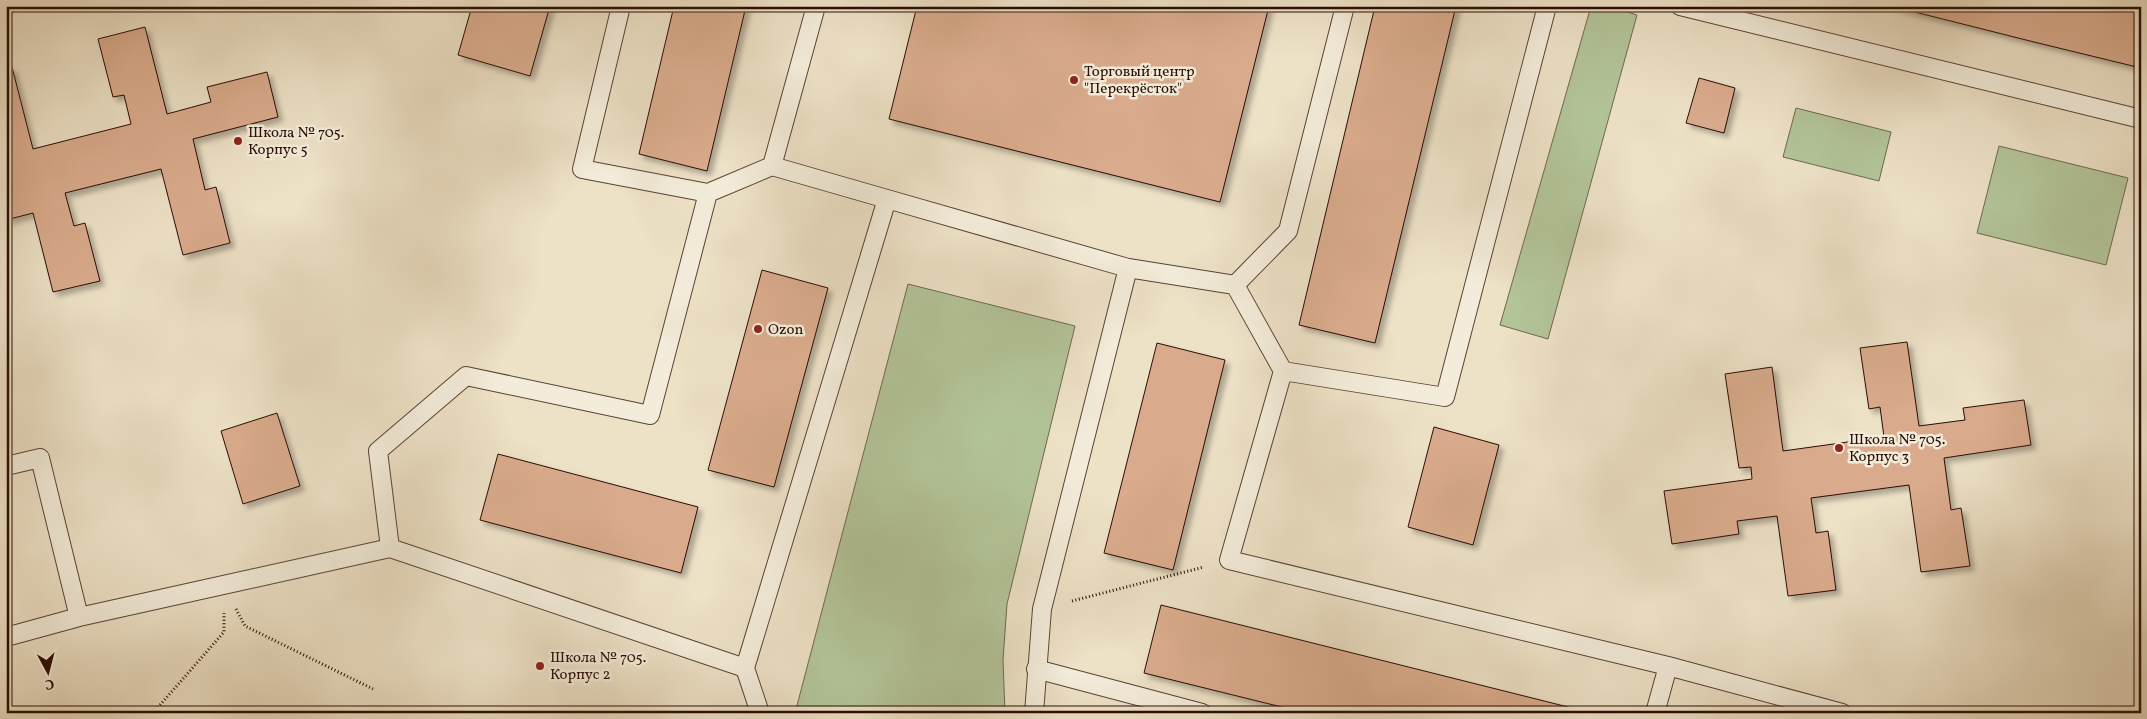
<svg xmlns="http://www.w3.org/2000/svg" width="2147" height="719" viewBox="0 0 2147 719" font-family="Vollkorn,serif">
<defs>
<filter id="shadow"><feDropShadow dx="4.5" dy="4.5" stdDeviation="2.5" flood-color="#0004"/></filter>
</defs>
<rect width="100%" height="100%" fill="#ede1c6"/>
<filter id="stains"><feTurbulence type="fractalNoise" baseFrequency=".004" numOctaves="4"/><feColorMatrix values="0 0 0 0 .2 0 0 0 0 .09 0 0 0 0 .02 0 0 0 .5 -.17"/></filter>
<radialGradient id="worn" r=".72"><stop offset=".6" stop-color="#630" stop-opacity="0"/><stop offset="1" stop-color="#630" stop-opacity=".3"/></radialGradient>
<!-- green -->
<path fill="#b3c499" stroke="#6e684e" d="M1591,6H1609L1637,15L1548,339L1500,325Z
M1796,108L1891,132L1879,181L1783,157Z
M1999,146L2128,178L2106,265L1977,233Z
M908,284L1075,326L1007,604L1003,660L1005,713H795Z"/>
<!-- building -->
<path fill="#d9ab8c" stroke="#2a0d04" filter="url(#shadow)" d="M472,6H550L530,76L458,55Z
M674,6H746L707,171L639,154Z
M917,6H1269L1220,202L889,119Z
M1375,6H1456L1375,343L1299,325Z
M1891,6H2141V68L2034,42Z
M145,27L167,114L211,102L207,87L267,72L278,117L193,139L205,190L216,187L230,243L183,255L161,169L65,193L74,226L85,223L100,281L53,292L33,213L6,220V68L12,67L33,149L131,124L124,95L113,97L98,39Z
M1699,78L1735,88L1724,133L1686,123Z
M762,270L828,288L774,487L708,470Z
M1907,342L1919,426L1965,420L1963,408L2024,400L2031,445L1944,458L1951,510L1961,508L1970,566L1921,572L1909,485L1811,498L1816,533L1828,531L1836,590L1788,596L1777,516L1737,521L1739,534L1672,544L1664,491L1752,479L1751,467L1739,468L1725,374L1772,367L1783,451L1884,437L1880,407L1869,409L1860,348Z
M1157,343L1225,360L1173,570L1104,553Z
M277,413L300,486L243,504L221,431Z
M1434,427L1499,445L1473,545L1408,527Z
M498,454L698,507L681,573L480,520Z
M1161,605L1580,710L1579,713H1306L1144,673Z"/>
<g fill="none" stroke-linecap="round" stroke-linejoin="round">
<!-- service casing -->
<g stroke="#5b4234" stroke-width="20">
<path id="service" d="M621,6L582,169L708,193L772,166
M1680,6L2141,119
M887,199L1128,268
M1235,285L1283,371L1445,397L1547,6
M1283,371L1229,560L1668,666
M6,466L40,458L79,617
M390,548L378,451L466,376L650,415L708,193
M6,637L79,617L390,548L745,668
M1036,669L1202,713
M760,713L745,668L887,199L772,166L816,6
M1034,713L1042,609L1128,268L1235,285L1288,231L1345,6
M1655,713L1668,666L1842,713"/>
</g>
<!-- path -->
<path stroke="#2a0d04" stroke-width="3" stroke-dasharray="1 2.5" stroke-linecap="butt" d="M1072,601L1204,567
M236,609L245,626L373,689
M153,713L224,632V613"/>
<!-- service -->
<use href="#service" stroke="#f3ecda" stroke-width="18"/>
</g>
<!-- markers -->
<g fill="#8f2418" stroke="#f3ecda" stroke-width="2">
<circle cx="1074" cy="80" r="5"/>
<circle cx="238" cy="141" r="5"/>
<circle cx="758" cy="329" r="5"/>
<circle cx="1839" cy="448" r="5"/>
<circle cx="540" cy="666" r="5"/>
</g>
<g text-anchor="middle" stroke-width="5" stroke-linejoin="round" paint-order="stroke">
<!-- poi labels -->
<g font-size="15" fill="#2a0d04" stroke="#f3ecda" text-anchor="start">
<text x="1084" y="76">Торговый центр<tspan x="1084" dy="17">"Перекрёсток"</tspan></text>
<text x="248" y="137">Школа № 705.<tspan x="248" dy="17">Корпус 5</tspan></text>
<text x="768" y="334">Ozon</text>
<text x="1849" y="444">Школа № 705.<tspan x="1849" dy="17">Корпус 3</tspan></text>
<text x="550" y="662">Школа № 705.<tspan x="550" dy="17">Корпус 2</tspan></text>
</g>
</g>
<!-- margin -->
<rect width="2147" height="719" fill="none" stroke="#ede1c6" stroke-width="25"/>
<rect x="8" y="8" width="2132" height="704" fill="none" stroke="#2a0d04" stroke-width="2.5"/>
<rect x="12" y="12" width="2122" height="694" fill="none" stroke="#2a0d04"/>
<!-- north arrow -->
<g transform="translate(48 672) rotate(173)" stroke="#f3ecda" stroke-width="4" paint-order="stroke">
<path d="M0-4L9 19L0 12L-9 19Z" fill="#2a0d04"/>
<text y="-8" font-size="14" font-weight="bold" text-anchor="middle" fill="#2a0d04">С</text>
</g>
<rect width="100%" height="100%" filter="url(#stains)"/>
<rect width="100%" height="100%" fill="url(#worn)"/>
</svg>
